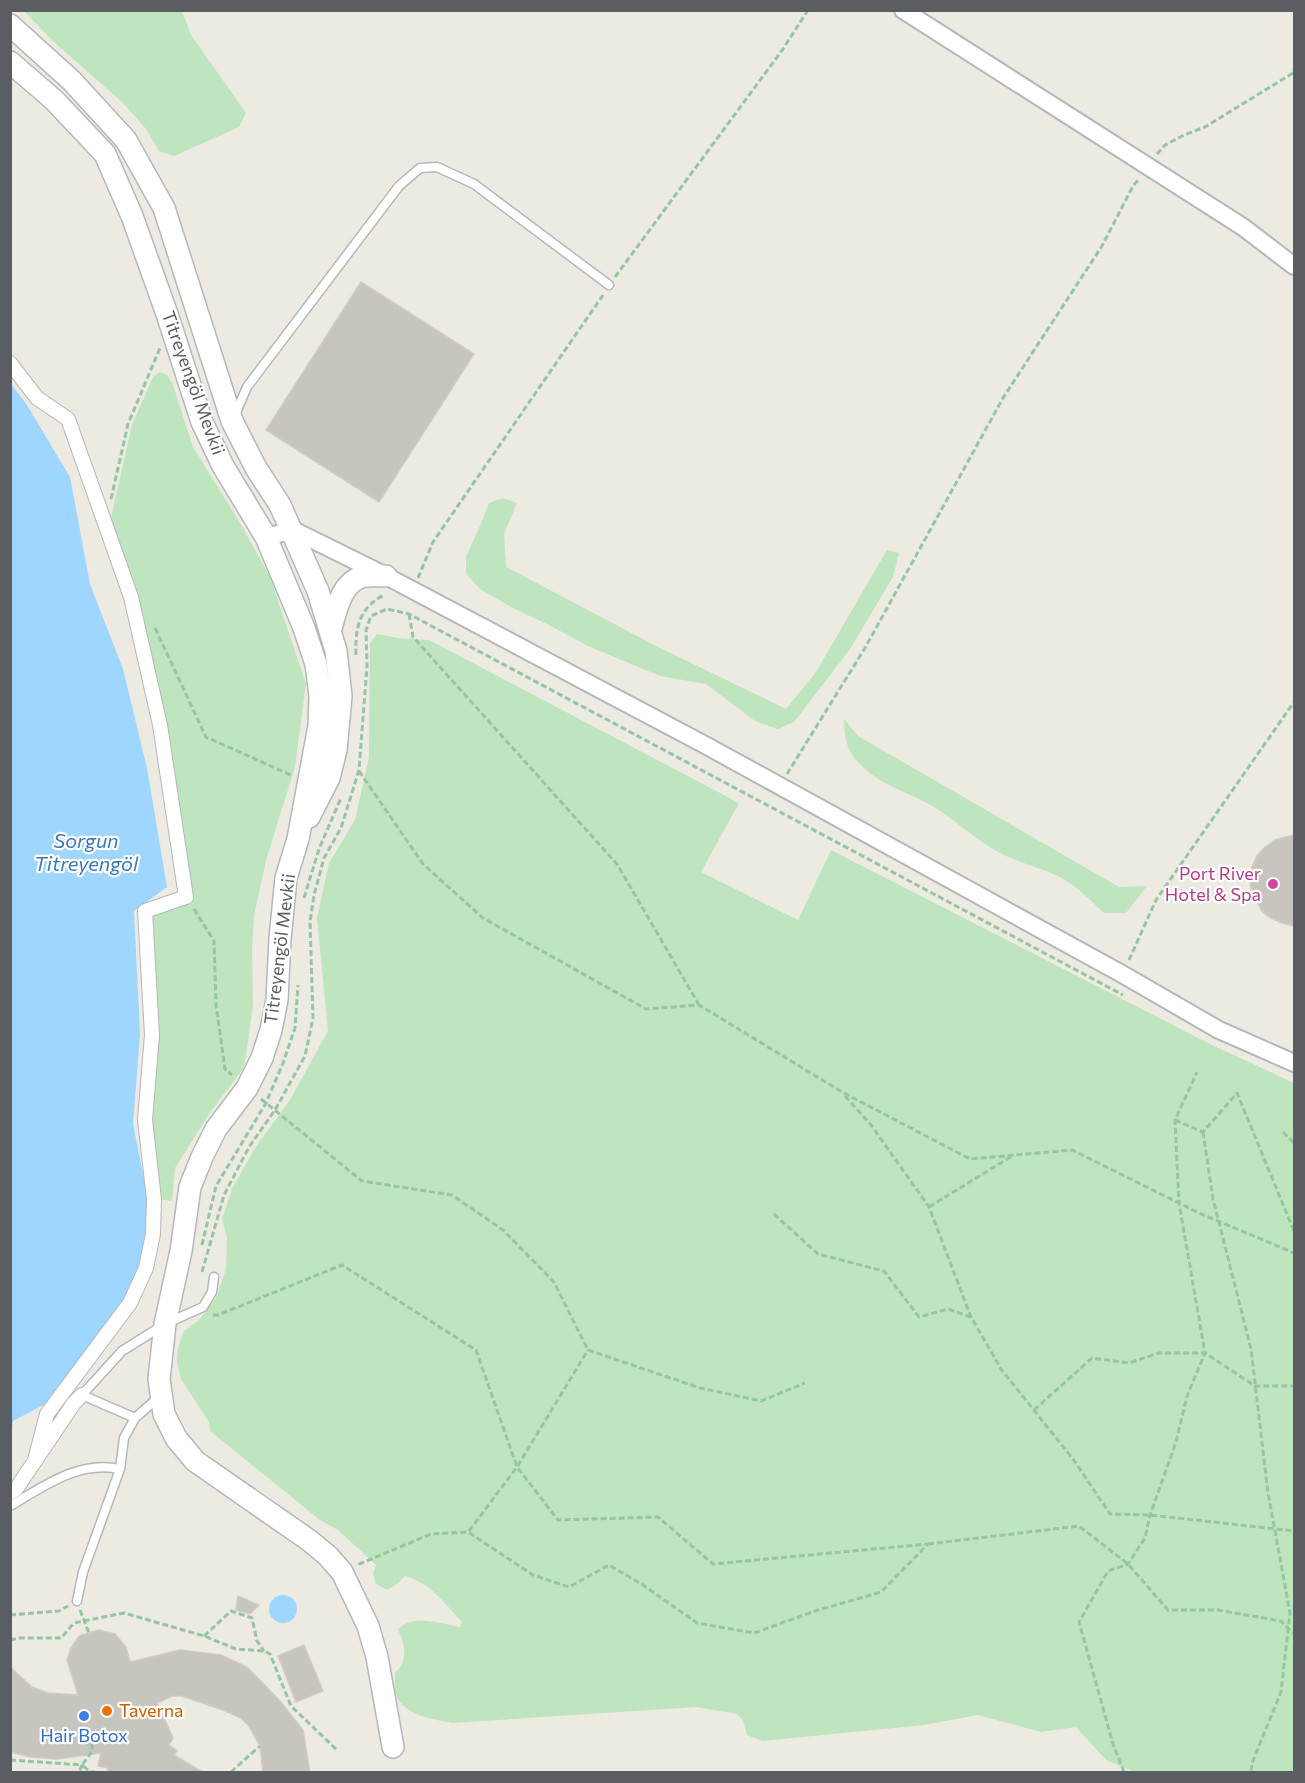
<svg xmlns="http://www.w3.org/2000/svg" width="1305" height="1783" viewBox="0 0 1305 1783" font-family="Commissioner,sans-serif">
<rect width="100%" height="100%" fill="#edeae1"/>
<!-- green -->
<path fill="#bee5bd" d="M24,11H182L191,35L246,113L239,127L174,156L159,151L146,129L123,103L53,41Z
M160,372L167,375L172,382L193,447L242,526L270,577L306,684L295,767L266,860L254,916L252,949L253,1004L246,1056L243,1069L211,1111L175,1168L172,1201L159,1199L148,1118L151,916L192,900L165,723L110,522L132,425L153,377Z
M503,498L517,503L504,534L506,567L656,646L786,709L816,672L887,550L899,553L893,577L850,649L794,722L778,729L755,721L706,684L660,676L588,646L549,625L515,609L480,589L466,574V557L482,521L489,503Z
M377,634L398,638L429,640L739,803L701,872L798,920L831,850L1212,1045L1294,1083V1772H1135L1106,1760L1076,1727L1041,1732L978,1715L924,1725L762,1741L747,1735L743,1720L737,1714L696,1707L452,1723C434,1719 406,1716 397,1697C394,1690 395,1680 395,1673C408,1661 406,1645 398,1630C411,1613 442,1624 460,1627L462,1622C444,1603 431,1583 405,1576L397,1584L387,1590L376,1584L373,1573L376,1565L338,1530L320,1520L210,1431L209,1422L181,1379L177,1362L178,1347L184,1331L199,1320L216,1298L226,1269L227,1237L222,1219L232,1189L255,1148L290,1100L328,1031L317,918L329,863L355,820L369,757L370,643Z
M844,719L858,736L1119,887L1147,886L1126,913H1104C1090,900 1076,885 1058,876C1038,867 1017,862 998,852C974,839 953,817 927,803C902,790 876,783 857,761C845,748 845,735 844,719Z"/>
<!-- water -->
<path fill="#9fd6ff" d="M11,384L27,405L70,477L90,584L123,669L147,768L167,887L134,911L140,1034L133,1124L147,1194L146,1238L133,1285L105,1325L47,1403L13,1421L11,1435Z
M269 1609a14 14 0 1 1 28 0a14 14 0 1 1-28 0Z"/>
<!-- building -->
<path fill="#c8c5be" stroke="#d1ccc0" stroke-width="1.5" d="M361,282L474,354L379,502L266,430Z
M1294,835V926L1282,923L1271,918L1262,911L1251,890L1250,878L1252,867L1257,856L1265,847L1275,840Z
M238,1596L259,1605L250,1614L236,1610Z
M99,1630L115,1634L126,1647L130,1662L180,1650L221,1655L247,1667L280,1701L303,1730L310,1773H263L260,1746L249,1726L241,1718L223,1710L182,1696H172L157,1703L173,1738L169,1745L177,1751L174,1755L204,1773H107L108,1768L98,1766L101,1753L57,1759L31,1757L10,1752V1667L32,1687L48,1693L78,1695L67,1660L71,1648L79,1636Z
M304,1645L323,1691L296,1702L278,1656Z"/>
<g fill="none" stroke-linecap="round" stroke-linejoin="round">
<!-- service casing -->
<g stroke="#b4b7bc" stroke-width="11">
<path id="service" d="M235,415L247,387L399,186L420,168L437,167L474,184L609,285
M160,1396L135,1418L82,1395L122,1351L165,1324L203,1307L212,1292L214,1277
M10,1506C44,1486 79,1460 120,1469
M77,1601L83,1572L120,1469L124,1438L135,1418"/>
</g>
<!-- pedestrian casing -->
<g stroke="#b4b7bc" stroke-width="16">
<path id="pedestrian" d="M10,363L37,398L68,419L131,597L160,725L186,897L145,911L152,1035L145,1120L154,1199L153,1234L146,1268L130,1303L47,1414L35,1460
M10,1493L16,1489L74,1403L82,1395"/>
</g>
<!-- minor casing -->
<g stroke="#b4b7bc" stroke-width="20">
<path id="minor" d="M903,10L1243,227L1294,266
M266,537L293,530L386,576L707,746L1122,974L1219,1030L1294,1063"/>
</g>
<!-- tertiary casing -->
<g stroke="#b4b7bc" stroke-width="24">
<path id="tertiary" d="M10,25L72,81L126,140L164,208L232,421L256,468L280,505L318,591L336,651L341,696L336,750L329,778L309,817
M10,62L54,100L105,154L132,216L167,314L202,422L223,466L266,537L304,628L316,664L320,696L319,726L298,839L286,878L280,939L277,1000L271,1030L262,1058L247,1088L216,1129L202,1157L190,1187L181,1251L165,1324L159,1379L164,1414L176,1438L195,1461L310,1541L328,1556L342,1572L368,1626L377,1657L393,1747
M330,631C336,613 340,584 361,577C368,575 378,576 386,576"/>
</g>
<!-- path -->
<path stroke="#96c5a3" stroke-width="3" stroke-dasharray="6 3" stroke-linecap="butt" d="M1157,154L1165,145L1184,135L1205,127L1293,73L1294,69
M615,277L783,49L808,10
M111,499L128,424L160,348
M418,578L433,542L603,295
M409,614L413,637L617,864L699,1005
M155,628L206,737L293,776
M356,655C355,628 359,608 384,595
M359,771L423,864L483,918L646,1009L699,1005L842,1092L970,1159L1072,1150L1199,1213L1294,1253
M787,774L865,648L1003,398L1102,246L1133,186L1139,179
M304,898L319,849L341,798
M194,909L214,941L216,1005L225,1069L232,1075
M1129,960L1156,900L1294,702
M845,1096L871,1125L929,1207L971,1317L1001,1369L1073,1459L1110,1514L1150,1515L1294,1531
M261,1099L362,1181L452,1195L503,1230L554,1282L588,1350L700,1388L761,1401L805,1383
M1175,1120L1203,1132L1237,1093L1294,1231
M1203,1132L1213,1199L1251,1349L1268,1493L1290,1613L1281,1692L1252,1763L1251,1772
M1283,1132L1294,1143
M929,1207L1012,1156
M774,1214L818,1254L884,1271L919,1317L948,1309L971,1317
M202,1245L216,1186L266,1103L283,1063L295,1028L298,985
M202,1272L224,1195L249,1147L275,1110L305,1056L313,1018L310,922L314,895L324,858L341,828L359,770L367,666L366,630L371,616L387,609L409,614L1123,995
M213,1315H218L342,1265L476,1350L517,1467L558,1520L658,1517L713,1564L928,1544L881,1592L815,1611L754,1633L697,1623L643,1585L609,1565L569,1587L533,1575L468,1532L431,1534L357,1565
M1034,1410L1092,1358L1129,1363L1159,1353H1205L1255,1386H1294
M469,1531L517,1467L588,1350
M928,1544L1079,1526L1128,1564L1168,1610H1218L1281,1621L1294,1634
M80,1610L89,1633
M10,1615L59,1611L68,1606
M204,1636L231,1611L252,1618L257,1641L264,1651
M10,1640L19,1638H61L74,1623L124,1613L204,1636L236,1649L264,1651L270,1654L291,1706L338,1751
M89,1735L93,1750L82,1765L90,1772H95
M10,1760L82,1765L79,1772
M231,1772L260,1746
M1124,1772L1113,1744L1079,1622L1108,1571L1128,1564L1145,1538L1150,1515L1176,1442L1187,1396L1205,1353L1179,1203L1175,1120L1197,1072"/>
<!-- service -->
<use href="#service" stroke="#fff" stroke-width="8"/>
<!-- pedestrian -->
<use href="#pedestrian" stroke="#fff" stroke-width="14"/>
<!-- minor -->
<use href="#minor" stroke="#fff" stroke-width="16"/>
<!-- tertiary -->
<use href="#tertiary" stroke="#fff" stroke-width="21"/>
</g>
<!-- markers -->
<circle fill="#d1479c" stroke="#fff" stroke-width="2" cx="1273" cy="884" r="6"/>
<circle fill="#e8710a" stroke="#fff" stroke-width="2" cx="107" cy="1711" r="6"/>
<circle fill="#3f7fe0" stroke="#fff" stroke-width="2" cx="84" cy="1716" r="6"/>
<g text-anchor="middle" stroke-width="4.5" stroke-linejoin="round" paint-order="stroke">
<!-- street labels -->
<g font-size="18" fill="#5a5e62" stroke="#fff">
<text transform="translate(193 383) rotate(70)" y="6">Titreyengöl Mevkii</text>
<text transform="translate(280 949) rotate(-83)" y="6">Titreyengöl Mevkii</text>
</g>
<!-- hotel labels -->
<g font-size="18" fill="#b23c85" stroke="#fff" text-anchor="end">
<text x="1261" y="880">Port River<tspan x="1261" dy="21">Hotel &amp; Spa</tspan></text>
</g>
<!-- food labels -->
<g font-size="18" fill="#c56008" stroke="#fff" text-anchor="start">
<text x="119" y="1717">Taverna</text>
</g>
<!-- shop labels -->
<g font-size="18" fill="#366cbe" stroke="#fff">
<text x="84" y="1742">Hair Botox</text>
</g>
<!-- water labels -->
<g font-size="20" font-style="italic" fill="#3d77b0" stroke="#fff">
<text x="86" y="848">Sorgun<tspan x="86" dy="23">Titreyengöl</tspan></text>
</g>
</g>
<!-- border -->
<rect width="1305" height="1783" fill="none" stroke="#5a5e62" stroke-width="24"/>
</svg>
